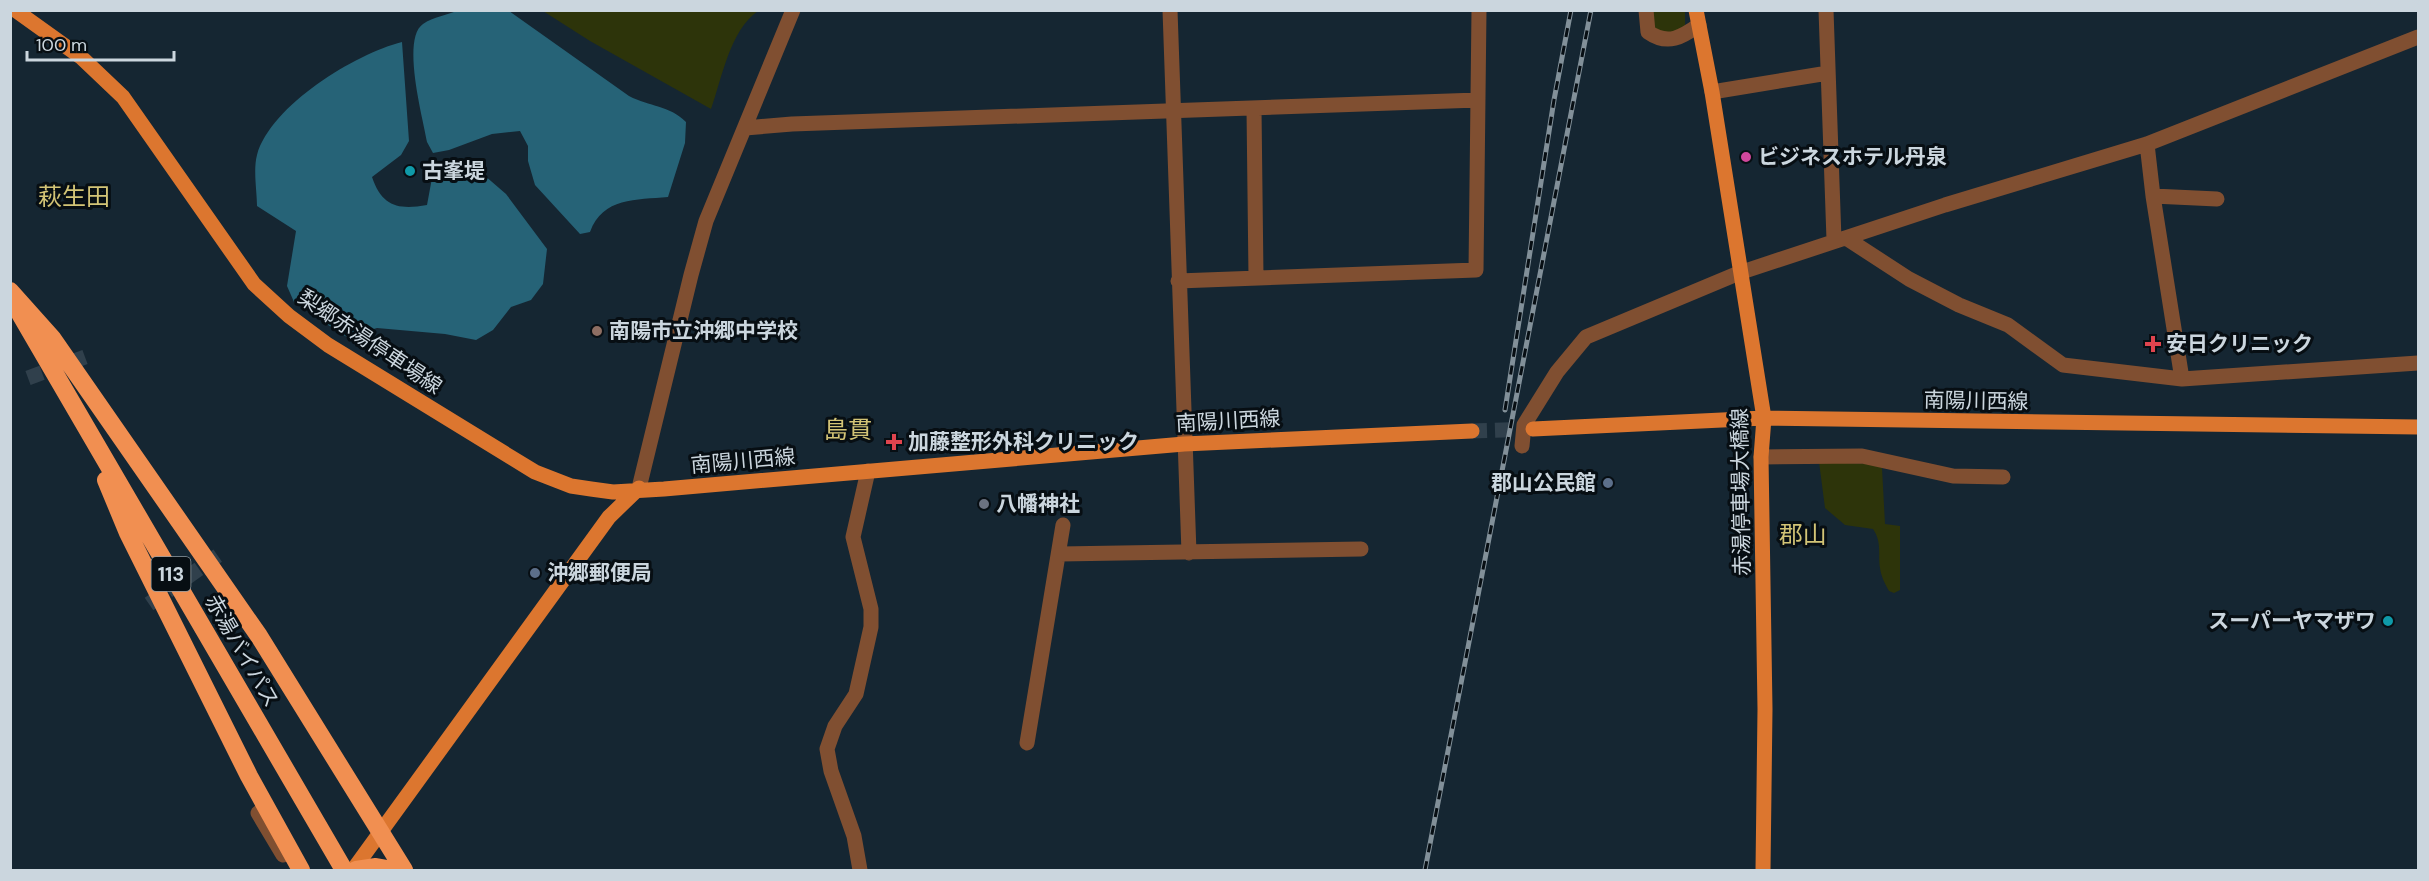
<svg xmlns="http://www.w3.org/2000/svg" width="2429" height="881" viewBox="0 0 2429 881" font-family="'DM Sans','Noto Sans JP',sans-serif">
<rect width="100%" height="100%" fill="#152632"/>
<!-- green -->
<path fill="#2d340a" d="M543,11H758C730,30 722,78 711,109L590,41Z
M1652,11H1685V25L1675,32H1659L1653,27Z
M1819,462L1874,464L1882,468L1885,524L1900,526V590L1894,593L1889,591C1885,584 1881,576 1880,568C1878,553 1882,542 1873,529L1845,525L1825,508Z"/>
<!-- water -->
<path fill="#266377" d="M459,10L509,11L629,96C650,107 669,105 686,122L685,143L668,197C636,200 603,197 590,232L580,234L535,185L528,161V146L520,131L492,134L449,150L433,153L427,142C423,118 401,39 423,24C433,17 448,15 459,10Z
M402,42L409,141L401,155L372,177C382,207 399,210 427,205L432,178L447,168L477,169L506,194L547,249L543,284L531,300L511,307L493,330L476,340L445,334L377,328L347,337L340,333L294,302L287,286L296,231L257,206C257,191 253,170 257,155C271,105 355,54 402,42Z"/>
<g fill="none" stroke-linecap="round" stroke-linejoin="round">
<!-- minor-tunnel -->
<path stroke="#30404c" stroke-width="15" stroke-dasharray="15 8" stroke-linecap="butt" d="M28,378L85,357
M149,604L220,554"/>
<!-- major-tunnel -->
<path stroke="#30404c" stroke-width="15" stroke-dasharray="15 8" stroke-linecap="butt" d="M1472,431L1533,429"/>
<!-- minor -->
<path stroke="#804f31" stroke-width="15" d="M1170,10L1189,553
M1646,10L1648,32C1668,46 1682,37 1699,25
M1826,10L1834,240
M1712,92L1828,73
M1254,109L1256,277
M745,128L792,124L1478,100
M2147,144L2153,196L2182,379
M2153,196L2217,199
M1846,238L1909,279L1959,305L2008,325L2063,365L2182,379L2418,363
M1178,281L1476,270L1479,10
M1522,446L1524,425L1557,372L1586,337L1739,273L1945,205L2147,144L2418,37
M1761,457L1862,456L1953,476L2003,477
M639,488L691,275L706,221L793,10
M1060,554L1361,549
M1027,743L1063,525
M258,813L283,855
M860,870L854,836L831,771L827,749L835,726L856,694L871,627V609L853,537L868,471"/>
<!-- major -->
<path stroke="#dc762f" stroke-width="15" d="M15,10L82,58L123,97L254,284L289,316L328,345L535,472L571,486L591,489L613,492L664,489L1184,444L1472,431
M1696,10L1712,92L1764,418L1761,457L1765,709L1763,870
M1533,429L1764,418L2418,427
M353,870L609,517L639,488"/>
<!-- highway -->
<path stroke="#f18f51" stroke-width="18" d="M10,291L52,338L259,636L404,870
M19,312L344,870
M106,480L128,533L249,776L301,870
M356,870L376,867L393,870"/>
<!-- rail casing -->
<g stroke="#829099" stroke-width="5">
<path id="rail" d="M1505,410L1554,100L1571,10
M1425,870L1591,10"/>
</g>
<!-- rail -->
<use href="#rail" stroke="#070e13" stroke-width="3" stroke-dasharray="9" stroke-linecap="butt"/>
</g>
<!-- markers -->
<circle fill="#d1479c" stroke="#070e13" stroke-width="2" cx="1746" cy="157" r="6"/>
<g fill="#0f9aa8" stroke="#070e13" stroke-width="2">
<circle cx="410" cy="171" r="6"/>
<circle cx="2388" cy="621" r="6"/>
</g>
<circle fill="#8d6e63" stroke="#070e13" stroke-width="2" cx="597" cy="331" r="6"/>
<g fill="#e0444e" stroke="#070e13" stroke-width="2">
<path d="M2150 335h6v6h6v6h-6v6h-6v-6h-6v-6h6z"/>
<path d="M891 433h6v6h6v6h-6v6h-6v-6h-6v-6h6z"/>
</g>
<g fill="#5c6f8a" stroke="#070e13" stroke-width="2">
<circle cx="1608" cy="483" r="6"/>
<circle cx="535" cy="573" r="6"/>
</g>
<circle fill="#6b7280" stroke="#070e13" stroke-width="2" cx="984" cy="504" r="6"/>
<g text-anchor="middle" stroke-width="6" stroke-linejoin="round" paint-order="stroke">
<!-- shield labels -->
<rect fill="#070e13" stroke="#909aa1" stroke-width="1.5" x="151.5" y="557" width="39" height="34" rx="4.5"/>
<g font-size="20" font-weight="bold" fill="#cbd6de">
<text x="171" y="581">113</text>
</g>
<!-- poi labels -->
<g font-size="21" font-weight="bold" fill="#cbd6de" stroke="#070e13" text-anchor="start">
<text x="1758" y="164">ビジネスホテル丹泉</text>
<text x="422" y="178">古峯堤</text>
<text x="609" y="338">南陽市立沖郷中学校</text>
<text x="2166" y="351">安日クリニック</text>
<text x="908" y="449">加藤整形外科クリニック</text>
<text x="1596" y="490" text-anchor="end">郡山公民館</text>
<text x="996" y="511">八幡神社</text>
<text x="547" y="580">沖郷郵便局</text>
<text x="2376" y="628" text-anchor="end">スーパーヤマザワ</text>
</g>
<!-- street labels -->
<g font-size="21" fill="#cbd6de" stroke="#070e13">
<text transform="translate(370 342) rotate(34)" y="7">梨郷赤湯停車場線</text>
<text transform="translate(1976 401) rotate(1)" y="7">南陽川西線</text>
<text transform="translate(1228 421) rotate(-3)" y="7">南陽川西線</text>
<text transform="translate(743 461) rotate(-5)" y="7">南陽川西線</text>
<text transform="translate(1741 492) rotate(-91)" y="7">赤湯停車場大橋線</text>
<text transform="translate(242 651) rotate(60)" y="7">赤湯バイパス</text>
</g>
<!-- quarter labels -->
<g font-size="24" fill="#d3c476" stroke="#070e13">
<text x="74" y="205">萩生田</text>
<text x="848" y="438">島貫</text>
<text x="1803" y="543">郡山</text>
</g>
</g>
<!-- border -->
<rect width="2429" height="881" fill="none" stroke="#cbd6de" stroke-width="24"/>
<!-- scale -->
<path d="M27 51v9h147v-9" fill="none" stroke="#cbd6de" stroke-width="3"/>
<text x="36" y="51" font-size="18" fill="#cbd6de" stroke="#070e13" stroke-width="4.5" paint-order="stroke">100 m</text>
</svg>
